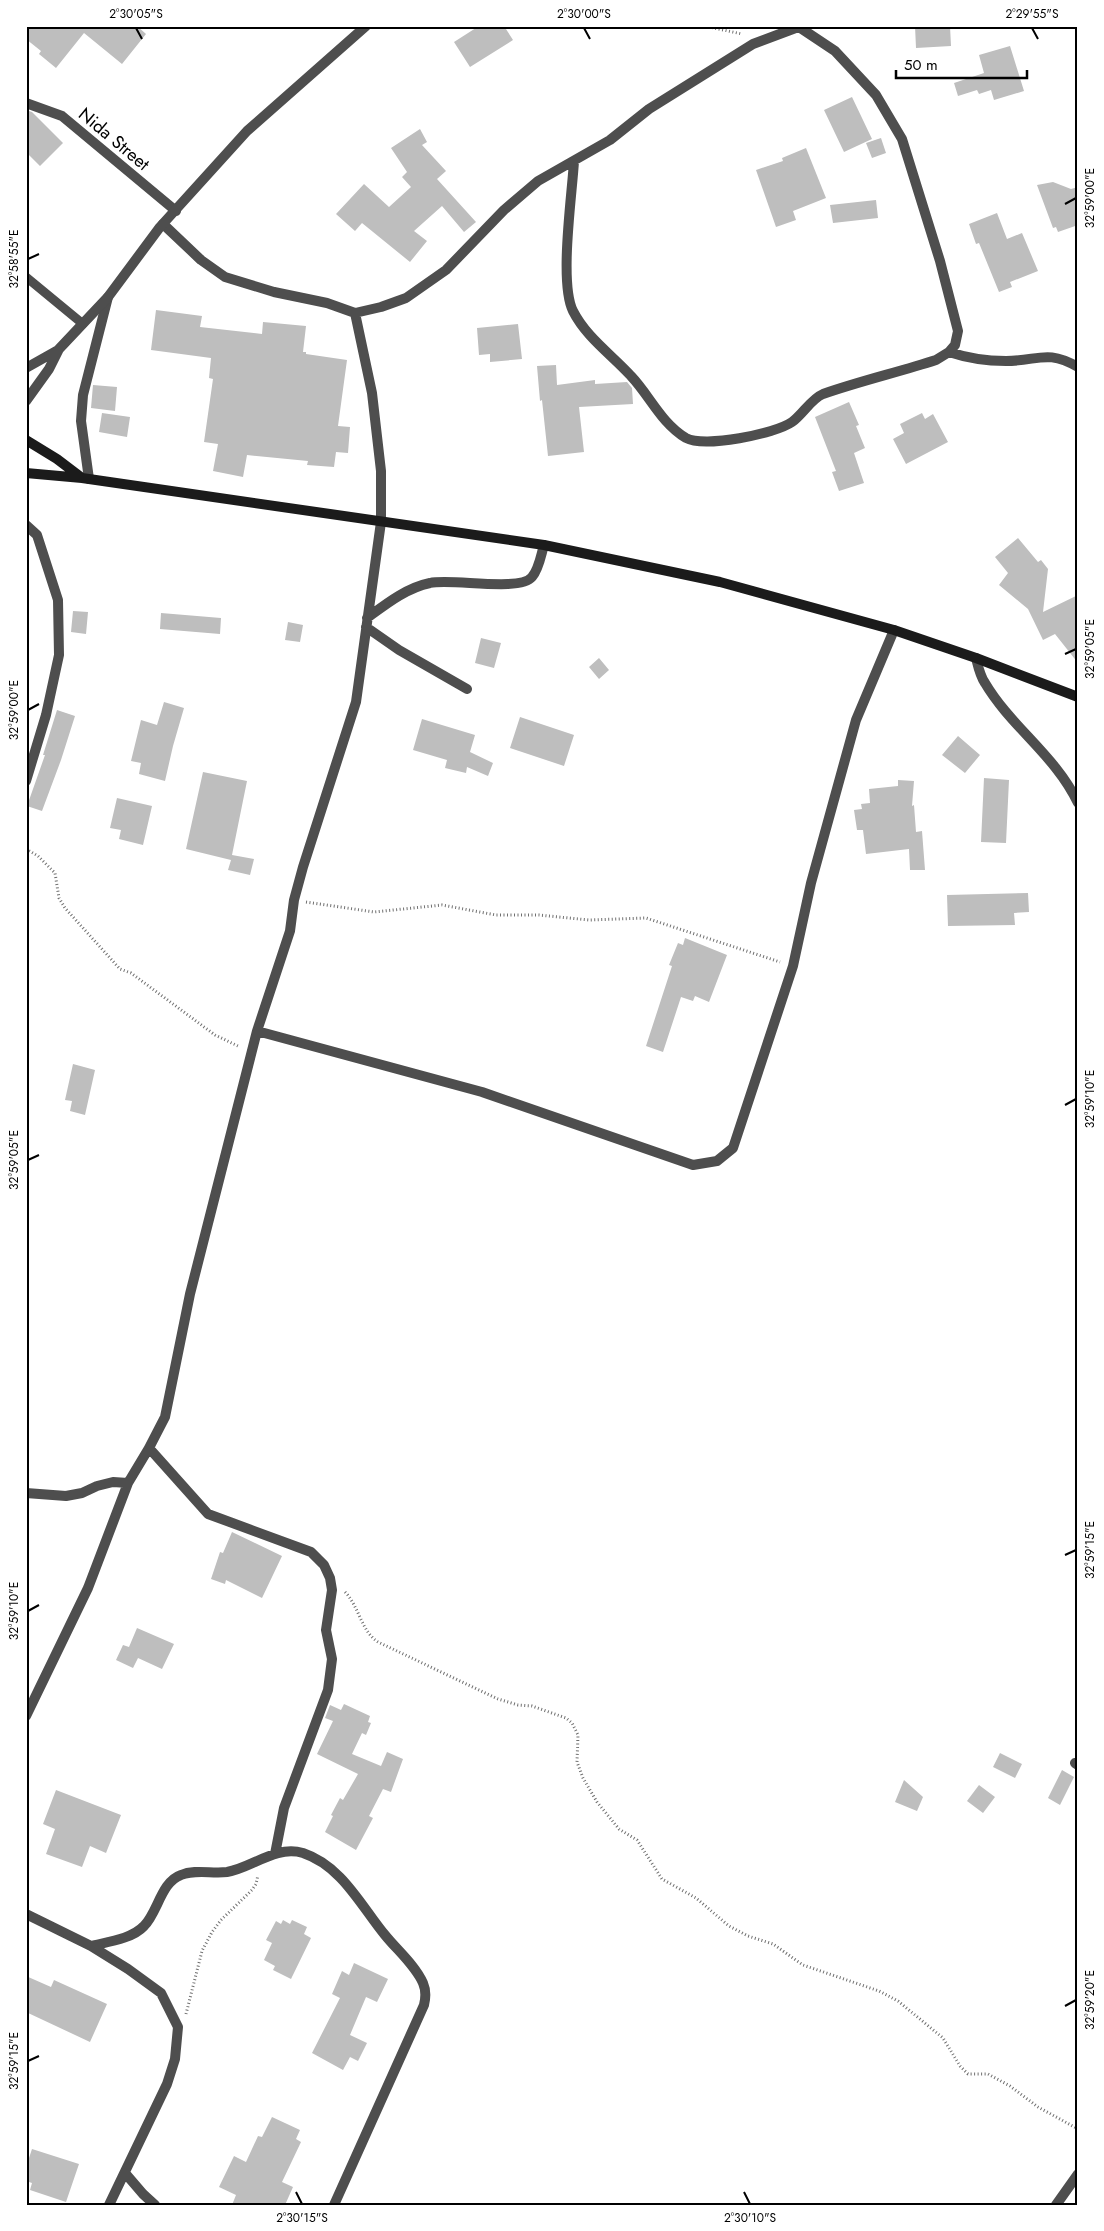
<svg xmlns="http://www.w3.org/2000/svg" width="1104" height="2231" viewBox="0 0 1104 2231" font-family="Jost,sans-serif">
<rect width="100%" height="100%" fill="#fff"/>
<!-- building -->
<path fill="#bebebe" d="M26,26H137L146,34L122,64L84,33L56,68L39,54L41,51L26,39Z
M479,26H504L513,40L470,67L454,42Z
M915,26H950L951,46L916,48Z
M1010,46L1024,91L994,100L991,90L979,94L977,90L958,96L954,83L984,73L979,55Z
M852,97L872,139L844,152L824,110Z
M26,110L32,112L63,143L40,166L26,152Z
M420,129L427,142L422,145L446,171L437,179L476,222L464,232L442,206L414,231L427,241L410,262L362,223L355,231L336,214L364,184L389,207L411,187L402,177L407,172L391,148Z
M881,138L886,153L872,158L866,143Z
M806,148L826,198L793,211L796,220L776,227L756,170L783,161L782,158Z
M1053,182L1071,189L1078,187V225L1058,232L1056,227L1053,228L1037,185Z
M876,200L878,218L833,223L830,205Z
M997,213L1007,239L1022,233L1038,271L1010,282L1012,287L999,292L979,243L976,244L969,224Z
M156,310L202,316L200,327L262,334L263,322L306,326L303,352H306V354L347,360L338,426L350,427L348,453L336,452L334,467L307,465L308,461L247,455L243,477L213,471L218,444L204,442L213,379L209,378L211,358L151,350Z
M518,324L522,359L490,362V354L479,355L477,328Z
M556,365L557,385L595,380V384L627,382L632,388L633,404L579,407L584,452L548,456L542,400L540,401L537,366Z
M93,385L117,387L115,411L91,408Z
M849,402L859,425L856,426L865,448L854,453L864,483L839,491L832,472L836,471L815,417Z
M102,413L130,417L127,437L99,432Z
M922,413L925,419L933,414L948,442L906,464L893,439L904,433L900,424Z
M1018,538L1038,562L1041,560L1048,569L1043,612L1078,595V663L1055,634L1043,640L1028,609L999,585L1008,573L995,557Z
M73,611L88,612L86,634L71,632Z
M161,613L221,618L220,634L160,629Z
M288,622L303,625L300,642L285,640Z
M481,638L501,643L494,668L475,663Z
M599,658L609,670L599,679L589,667Z
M164,702L184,708L173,746L165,781L139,774L141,763L131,761L141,720L157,725Z
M57,710L75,716L61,760L42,811L27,806L45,755H43Z
M520,717L574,735L564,766L510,748Z
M422,719L475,735L470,752L493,763L488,776L467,767L466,773L445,768L447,760L413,750Z
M958,736L980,755L965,773L942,755Z
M203,772L247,781L232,855L254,859L250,875L228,870L231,860L186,849Z
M984,778L1009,780L1006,843L981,842Z
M898,780L914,781L912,806L914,805L916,832L922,831L925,870H910L909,849L866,854L863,830H857L854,810L862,809L861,804L870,803L869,789L898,786Z
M117,798L152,806L143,845L119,839L121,830L110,828Z
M1028,893L1029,912L1014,913L1015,925L948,926L947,895Z
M685,938L727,955L709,1002L695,996L693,1001L681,997L663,1052L646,1046L672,966L669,965L678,943L683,945Z
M73,1064L95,1070L85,1115L70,1111L72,1101L65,1100Z
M232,1532L282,1556L262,1598L226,1580L225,1584L211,1579L220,1552L223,1553Z
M137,1628L174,1644L162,1669L138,1658L133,1668L116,1660L123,1645L129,1647Z
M344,1704L370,1716L368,1722L371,1723L366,1735L362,1733L352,1754L381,1766L387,1752L403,1759L391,1792L383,1789L369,1816L373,1818L356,1850L325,1832L333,1816L331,1815L340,1798L343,1800L358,1774L317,1754L333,1721L325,1718L330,1705L341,1710Z
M1000,1753L1022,1764L1015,1778L993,1767Z
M1062,1770L1074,1777L1060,1805L1048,1798Z
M904,1780L923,1797L917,1811L895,1802Z
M979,1785L995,1797L983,1813L967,1801Z
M56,1790L121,1815L106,1853L90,1846L82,1867L46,1854L55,1829L43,1824Z
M283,1920L290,1924L292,1920L307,1927L304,1934L311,1938L291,1979L273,1970L275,1966L264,1960L272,1943L266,1940L276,1921L281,1924Z
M354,1963L388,1979L377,2002L366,1997L350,2035L367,2043L358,2061L350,2057L343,2070L312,2053L340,1998L332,1994L342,1971L349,1975Z
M26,1976L51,1987L54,1980L107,2004L90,2042L26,2012Z
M272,2117L300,2130L296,2139L301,2142L282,2182L293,2187L285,2205H232L236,2195L219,2187L234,2156L246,2162L258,2136L262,2137Z
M32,2149L79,2164L66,2202L30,2190L32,2183L26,2181V2167Z"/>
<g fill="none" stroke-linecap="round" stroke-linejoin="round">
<!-- path -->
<path stroke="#707070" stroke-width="3" stroke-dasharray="1 2.5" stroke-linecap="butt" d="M705,26L742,34
M26,849L38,856L55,873L59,898L65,908L120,969L131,973L215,1035L240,1047
M306,902L374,912L442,905L496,915H539L589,920L646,918L780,962
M345,1592C359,1606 361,1631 378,1642L498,1699L518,1705L532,1706L566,1718L572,1723L578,1735L577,1762L583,1778L597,1802L619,1829L637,1840L662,1879L696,1898L729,1926L748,1936L773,1944L803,1965L879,1991L898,2001L943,2038L960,2066L968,2074H988L1010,2086L1038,2107L1078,2129
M186,2014L202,1951L212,1932L221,1920L252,1890L256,1884L258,1875"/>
<!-- service -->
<path stroke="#4e4e4e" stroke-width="9" d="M26,277L83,324"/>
<!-- minor -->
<path stroke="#4e4e4e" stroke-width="10" d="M26,103L62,116L176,211
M574,161C572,196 559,283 573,311C586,337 612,355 631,376C650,396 661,423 686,438C704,448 775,434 792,422C803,414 811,399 823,394C860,381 899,372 936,360L949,352L955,345L958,331L940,261L902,139L876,95L835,51L799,27
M163,224L201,260L225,277L274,292L327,303L355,313L381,307L406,298L446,270L504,210L538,181L610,140L649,109L753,44L801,26
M949,352C967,358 987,361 1006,361C1039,361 1046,349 1078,367
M89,479L81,421L83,395L108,297
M26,525L37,535L58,600L59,655L46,715L26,781
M367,618C386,604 406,588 430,583C451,578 520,592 532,577C539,569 541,555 544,545
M366,627L399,650L467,689
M976,658C978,666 980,676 985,683C1011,727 1056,756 1078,803
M257,1031L482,1092L693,1165L717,1161L733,1148L793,966L811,883L856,720L894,630
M149,1448L208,1514L311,1552L324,1565L330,1578L332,1590L326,1630L332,1659L328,1690L284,1808L275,1854
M26,1493L66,1496L82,1493L97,1486L113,1482L128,1483
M26,1716L88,1588L128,1483L149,1448L165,1417L190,1294L257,1031L290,931L294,900L303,867L356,702L381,522V471L372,393L355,313
M1075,1763L1078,1765
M26,1914L91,1946L128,1969L161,1993L178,2027L175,2059L167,2084L109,2205
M91,1946C107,1942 132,1939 144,1926C158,1912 161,1882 181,1875C195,1869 212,1874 227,1872C252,1868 275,1845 303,1853C342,1866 361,1906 385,1935C397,1950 415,1965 423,1983C426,1990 426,1997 424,2005L334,2205
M125,2173L143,2194L155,2205
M1056,2205L1078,2174"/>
<!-- tertiary -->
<path stroke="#4e4e4e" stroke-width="10" d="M26,368L58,350
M26,401L49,369L59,349L108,297L160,227L247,131L366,26"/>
<!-- secondary -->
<path stroke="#1b1b1b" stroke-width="10" d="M26,440L57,459L82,478
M26,473L82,478L544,545L720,582L894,630L976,658L1078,697"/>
</g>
<!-- ticks -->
<path fill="none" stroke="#000" stroke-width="2" d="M136,28L142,39M584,28L590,39M1032,28L1038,39M1065,204L1076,198M28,259L39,254M1065,654L1076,649M28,710L39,704M1065,1105L1076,1099M28,1160L39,1155M1065,1555L1076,1550M28,1611L39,1605M1065,2006L1076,2000M28,2061L39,2056M296,2192L302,2204M744,2192L750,2204"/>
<g text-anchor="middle" stroke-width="4.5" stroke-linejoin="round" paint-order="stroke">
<!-- street labels -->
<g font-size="18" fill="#000" stroke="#fff">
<text transform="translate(114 139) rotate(40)" y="6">Nida Street</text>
</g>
</g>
<!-- border -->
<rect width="1104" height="2231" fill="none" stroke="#ffffff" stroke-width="55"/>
<!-- scale -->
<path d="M896 70v8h131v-8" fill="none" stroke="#000000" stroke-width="2.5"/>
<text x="904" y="70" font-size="15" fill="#000000" stroke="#ffffff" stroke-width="4" paint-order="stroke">50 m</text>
<rect x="28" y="28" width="1048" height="2176" fill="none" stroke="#000" stroke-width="2"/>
<g font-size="12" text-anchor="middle" fill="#000">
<text x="136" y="18">2°30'05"S</text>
<text x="584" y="18">2°30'00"S</text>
<text x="1032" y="18">2°29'55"S</text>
<text transform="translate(1090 198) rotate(-90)" y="4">32°59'00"E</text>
<text transform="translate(14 259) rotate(-90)" y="4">32°58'55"E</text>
<text transform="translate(1090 649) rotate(-90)" y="4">32°59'05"E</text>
<text transform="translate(14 710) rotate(-90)" y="4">32°59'00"E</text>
<text transform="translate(1090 1099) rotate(-90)" y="4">32°59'10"E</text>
<text transform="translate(14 1160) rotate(-90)" y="4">32°59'05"E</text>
<text transform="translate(1090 1550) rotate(-90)" y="4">32°59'15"E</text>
<text transform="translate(14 1611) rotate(-90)" y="4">32°59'10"E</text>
<text transform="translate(1090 2000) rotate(-90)" y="4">32°59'20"E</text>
<text transform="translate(14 2061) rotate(-90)" y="4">32°59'15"E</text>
<text x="302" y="2222">2°30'15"S</text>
<text x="750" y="2222">2°30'10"S</text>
</g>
</svg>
